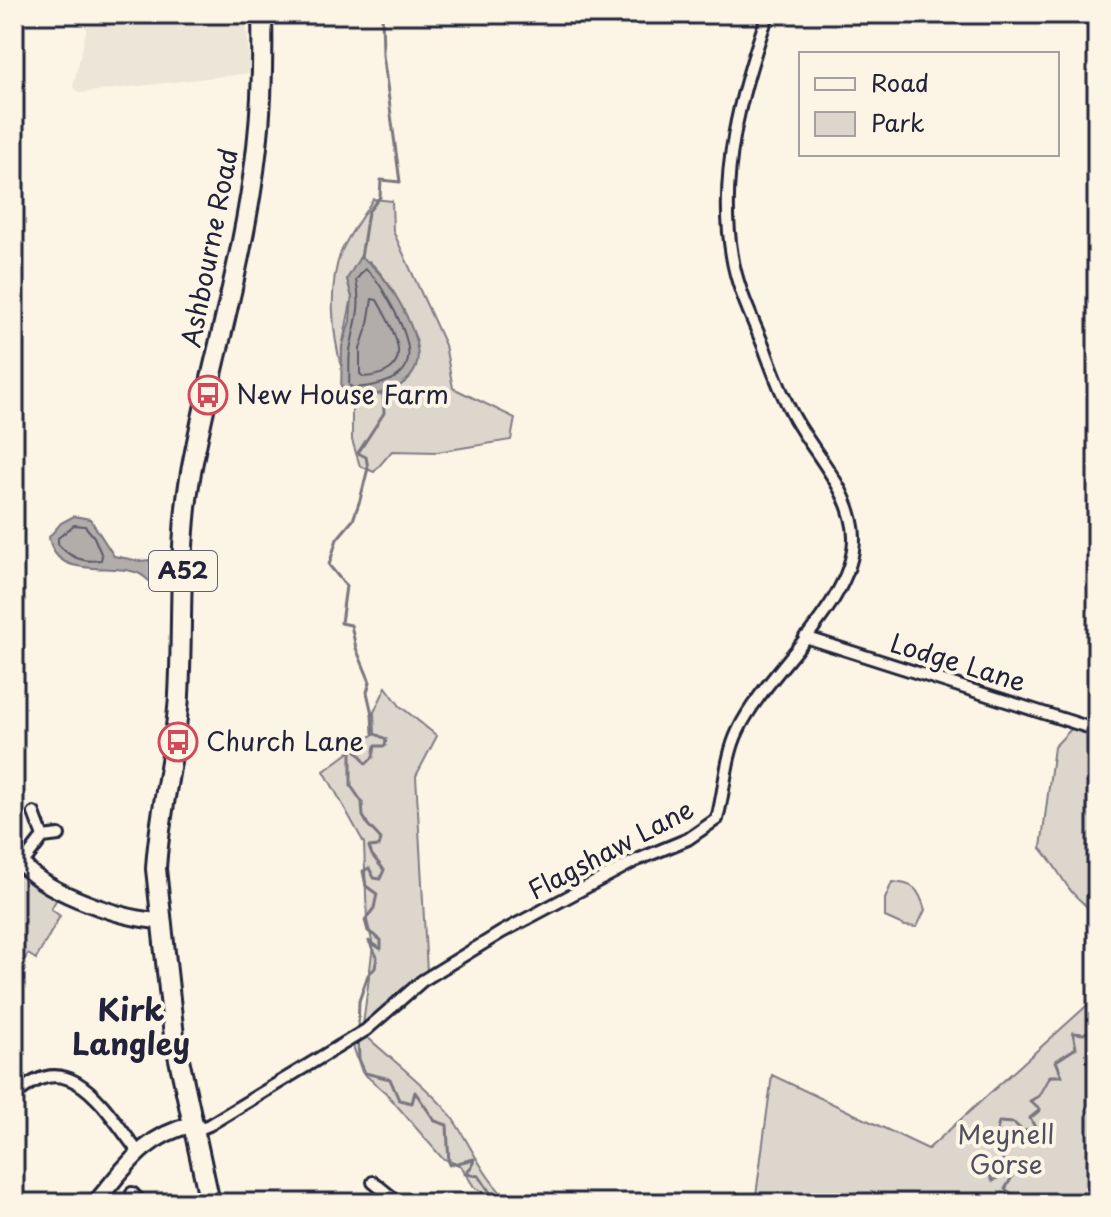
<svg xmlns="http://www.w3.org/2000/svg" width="1111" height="1217" viewBox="0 0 1111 1217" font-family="'Playpen Sans',sans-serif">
<rect width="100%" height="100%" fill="#fcf5e5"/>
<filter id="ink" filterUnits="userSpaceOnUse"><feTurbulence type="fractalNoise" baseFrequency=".0125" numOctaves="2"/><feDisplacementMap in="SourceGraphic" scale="16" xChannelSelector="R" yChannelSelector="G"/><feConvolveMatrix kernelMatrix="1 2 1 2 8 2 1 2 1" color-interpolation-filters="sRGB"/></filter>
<g filter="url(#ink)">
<!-- built -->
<path fill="#ece5d8" d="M82,14H246L250,73L80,93L73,87L86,32V20Z"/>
<!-- green -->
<path fill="#dcd6cc" stroke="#7f7c84" stroke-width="2" d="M373,199L392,201L393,231L445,345L453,388L515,418L511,440L437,452L392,451L374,472L360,466L352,440V397L383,394L417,341C405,314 392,282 369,261L347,279L352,297L342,347V369C332,334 328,286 341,252C349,234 363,216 373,199Z
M386,687L400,706L437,736L416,776L427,972L363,1025L373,945L367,920L364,843L324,771L375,733L374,712Z
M1074,726L1097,735V924C1088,902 1079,903 1068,887C1059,874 1052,861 1041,848L1054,747Z
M14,863L58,897L51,909L60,916L36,959L28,954L17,971L14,969Z
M892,882C914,883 919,889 925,910L917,927L905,926L885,917V899Z
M1097,984V1203H755L772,1075L928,1149L1093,1000Z
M366,1036C390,1058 428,1087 448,1112C470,1141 483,1180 512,1203H492L486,1194L474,1187L461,1166L442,1158L386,1093L362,1072L353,1046Z"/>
<!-- water -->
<path fill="#b2adab" stroke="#78757e" stroke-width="2" d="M360,257C385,268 427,340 416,367C406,393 363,401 341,393L342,347L350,321L352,297L347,279Z
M74,516L90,519L114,556L140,561L149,560L159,577L156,586C148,582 144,574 135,572C106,563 55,580 49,537L61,523Z"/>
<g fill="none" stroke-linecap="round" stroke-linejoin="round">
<!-- shore -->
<path stroke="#5c5a68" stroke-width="2" d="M365,269C378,278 386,296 394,310C421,361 412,384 353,388L349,385C350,372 348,357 351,345C356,319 362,307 356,280Z
M372,299L377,300C394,331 420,373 364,377L360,374V349L368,324Z
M74,525L85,526L94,537L102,556L101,560C84,563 70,558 58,544V538Z"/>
<!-- stream -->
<path stroke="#78757e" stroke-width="3" d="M361,258L368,212L380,197L381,180L400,182L383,55L382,14
M358,1030L359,1001L368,975L375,968L377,957L369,941L381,949V940L368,931L365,920L374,908L377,894L366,886L363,871L369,868L374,878L380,879L384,870L372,855L369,847L379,846L381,839L368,825L363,816L362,802L351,786V747L359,753L366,764L373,757L375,746H385L386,739L373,733L372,714L367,692L370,682L356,648L351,625L341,623L346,586L329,565L337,539L353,520L360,500L368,468L366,457L358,453L384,413L383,392
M358,1038L359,1059L365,1073L390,1079L399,1100L412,1103L415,1092L435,1121L447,1125L449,1165L474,1159L472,1166L465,1174L479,1176L497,1203
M997,1203H1002
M1009,1203L1013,1195L1005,1189L1012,1177L1004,1173L993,1181L987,1171L1001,1163L1004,1155L996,1136L999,1122L1014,1123L1023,1131L1036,1129L1030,1118L1040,1110L1030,1101L1039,1096L1050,1076H1062L1056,1061L1076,1048L1073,1033L1084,1034L1097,1025"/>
<!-- street casing -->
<g stroke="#22223b" stroke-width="16">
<path id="street" d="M805,637L1097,730
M43,837L59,835
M22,864L43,837L34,813
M14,1097C70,1041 106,1111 139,1153
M192,1132L209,1125L366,1030L422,981L502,932L637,860L688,839L717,819C725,790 725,758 738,731C766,671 855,604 854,537C853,493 815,455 795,419C782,396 773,372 764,347C752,318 737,288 732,256C718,174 741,91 768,14
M373,1182L399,1203
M132,1193L142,1203"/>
</g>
<!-- secondary casing -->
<g stroke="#22223b" stroke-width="20">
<path id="secondary" d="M14,851C17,857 21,863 25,867C50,894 125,920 161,921
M95,1203C125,1168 144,1136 191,1125"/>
</g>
<!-- highway casing -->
<g stroke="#22223b" stroke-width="24">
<path id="highway" d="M210,1203L174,1036L156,869C159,811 176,754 179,695C183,621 178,546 191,472C211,364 245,257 257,147C262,103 263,58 262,14"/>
</g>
<!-- street -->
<use href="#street" stroke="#fcf5e5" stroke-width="10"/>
<!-- secondary -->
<use href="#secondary" stroke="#fcf5e5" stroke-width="14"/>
<!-- highway -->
<use href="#highway" stroke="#fcf5e5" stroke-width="18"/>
</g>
</g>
<!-- icons -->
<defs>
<g id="bus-ring" transform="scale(2)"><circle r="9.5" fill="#fcf5e5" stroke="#d1495b" stroke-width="1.5"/><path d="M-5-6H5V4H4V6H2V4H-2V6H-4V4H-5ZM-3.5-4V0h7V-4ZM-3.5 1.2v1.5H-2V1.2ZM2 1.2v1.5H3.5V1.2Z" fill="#d1495b"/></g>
</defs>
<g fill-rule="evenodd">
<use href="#bus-ring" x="208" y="395"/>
<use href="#bus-ring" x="178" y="742"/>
</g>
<g text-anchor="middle" stroke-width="8" stroke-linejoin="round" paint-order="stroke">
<!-- shield labels -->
<rect fill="#fcf5e5" stroke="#63616e" stroke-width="2" x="149" y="551" width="68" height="40" rx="6"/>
<g font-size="24" font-weight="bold" fill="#22223b">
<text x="183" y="579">A52</text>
</g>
<!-- street labels -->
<g font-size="26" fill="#22223b" stroke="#fcf5e5">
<text transform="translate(210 248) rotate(-79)" y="9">Ashbourne Road</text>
<text transform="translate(958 663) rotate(17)" y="9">Lodge Lane</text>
<text transform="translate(611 850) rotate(-28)" y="9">Flagshaw Lane</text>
</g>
<!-- poi labels -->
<g font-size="26" fill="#22223b" stroke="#fcf5e5" text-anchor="start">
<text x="236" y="404">New House Farm</text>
<text x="206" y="751">Church Lane</text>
</g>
<!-- park labels -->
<g font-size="26" fill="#504f5f" stroke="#fcf5e5">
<text x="1006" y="1144">Meynell<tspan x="1006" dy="30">Gorse</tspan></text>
</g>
<!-- quarter labels -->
<g font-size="30" font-weight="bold" fill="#22223b" stroke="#fcf5e5">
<text x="131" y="1021">Kirk<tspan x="131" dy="34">Langley</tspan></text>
</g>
</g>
<!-- margin -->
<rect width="1111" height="1217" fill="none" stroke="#fcf5e5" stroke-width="48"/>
<rect x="24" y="24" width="1063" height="1169" fill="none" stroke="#22223b" stroke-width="3" filter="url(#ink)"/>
<!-- legend -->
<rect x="799" y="52" width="260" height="104" fill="#fcf5e5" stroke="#a5a1a1" stroke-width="2"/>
<rect x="815" y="78" width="40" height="12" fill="#fcf5e5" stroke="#a5a1a1" stroke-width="2"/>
<text x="871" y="92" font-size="24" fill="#22223b">Road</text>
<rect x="815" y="112" width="40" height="24" fill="#dcd6cc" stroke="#a5a1a1" stroke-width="2"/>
<text x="871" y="132" font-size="24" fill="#22223b">Park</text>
</svg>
